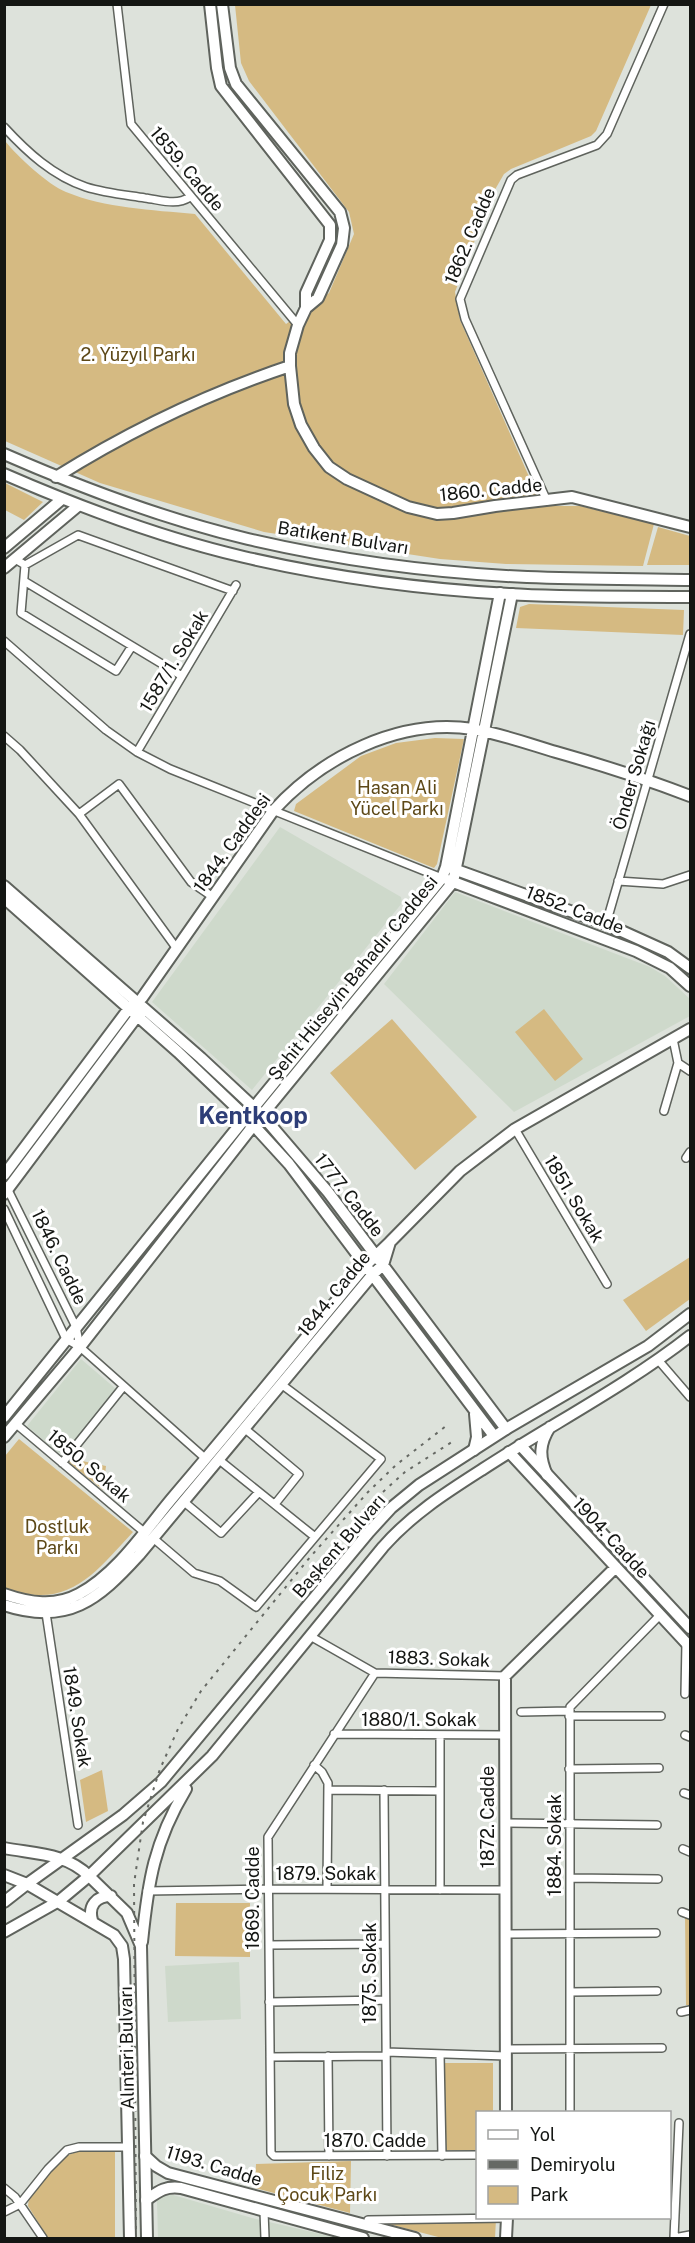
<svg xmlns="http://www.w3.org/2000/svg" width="695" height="2243" viewBox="0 0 695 2243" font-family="'Public Sans',sans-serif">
<rect width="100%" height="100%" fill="#dde2db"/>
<!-- built -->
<path fill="#ced9cb" d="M280,827L401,897L402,903L252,1090L152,1002Z
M455,892L650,967L665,976L690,999V1016L514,1112L384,984Z
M81,1359L116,1389L65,1452L58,1453L27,1426Z
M239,1962L241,2019L168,2022L165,1966Z
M163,2192L252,2218L338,2238H158L157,2201Z"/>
<!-- green -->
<path fill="#d5ba82" d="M235,5H651L596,131L591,136L511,169L504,174L493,193L455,292L460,320L542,506H580L654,524L643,566L506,564L440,559L264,532L100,483L5,441V141C18,157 47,184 66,192C105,208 152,210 195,214L286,324L329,293L354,234L349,212L249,81L241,63Z
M5,483L43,502L24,520L5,510Z
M658,527L690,536V565H647Z
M529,604L684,610L683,635L516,628L520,607Z
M435,738L464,739L437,864L434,868L294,811L296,804L361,756L396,743Z
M544,1009L583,1059L555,1081L515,1032Z
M392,1019L477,1117L415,1170L330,1073Z
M690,1257V1299L646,1331L623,1300Z
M19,1439L133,1532C94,1574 68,1611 5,1588V1456Z
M68,1458L106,1466L103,1490L66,1460Z
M102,1770L108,1811L86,1822L80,1780Z
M176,1903H250V1957L175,1956Z
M685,1915L690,1917V2005H686Z
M445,2063H493V2112H478L477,2150H445Z
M115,2151V2238H48L28,2206L29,2198L59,2159L76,2152Z
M351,2161L350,2213L255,2188L256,2164Z
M496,2219L495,2238H442L381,2222Z"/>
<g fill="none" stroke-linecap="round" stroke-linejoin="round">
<!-- street casing -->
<g stroke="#5f635d" stroke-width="10">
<path id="street" d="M117,4L131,124L298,325
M4,127C27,152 53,176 86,187C105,193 126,195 145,198C161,200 176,206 190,197
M547,501L465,319L460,299L511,180L517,175L597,145L607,134L664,4
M15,559L25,565L78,535L233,591
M25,565L21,613L116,671L132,646
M24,581L182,676
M4,641L106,730L137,752L170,769L442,878
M4,736L20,750L79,814L177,949
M137,752L236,585
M79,814L119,784L191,882L213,897
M618,881L663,884L690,875
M606,924L690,634
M673,1039L678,1063L690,1071
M664,1111L678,1063
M515,1129L607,1284
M686,1158L690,1152
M6,1186L76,1327L80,1347
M4,1209L66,1339L80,1347L206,1459
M659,1361L690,1397
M15,1423L144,1532
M244,1428L299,1474L275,1504
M218,1459L315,1537
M62,1463L123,1387
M183,1501L221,1533L259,1492
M153,1538L194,1573L220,1581L256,1607L381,1459L281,1384
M46,1613L78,1825
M310,1636L375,1673L505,1676
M375,1673L268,1837L271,2153L274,2156L478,2155
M685,1694L686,1642
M521,1712L569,1711
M569,1716H661
M334,1734L505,1735
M685,1735L690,1737
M314,1765L322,1772L328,1783L327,1889
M569,1769L659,1768
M329,1790L440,1791
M384,1790L387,2156
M684,1793L690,1795
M505,1823L657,1825
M683,1849L690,1852
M570,1878L658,1879
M440,1890V1735
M147,1891L268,1889L505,1890
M682,1912L690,1915
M506,1934L656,1933
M269,1945L385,1944
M570,1992L657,1991
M269,2002L385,2000
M681,2012L690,2010
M506,2049L662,2048
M386,2052L506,2056
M440,2054L442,2156
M328,2056L329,2156
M270,2057L386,2056
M570,2112V1707L660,1615
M4,2188L15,2197L43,2238
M264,2211L265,2238
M4,2212L20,2204L48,2169L67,2150L79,2147H128
M368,2220L507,2218
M674,2238L679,2123
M674,2238L690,2235"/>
</g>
<!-- secondary casing -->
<g stroke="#5f635d" stroke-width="14">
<path id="secondary" d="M210,4L217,68L221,86L330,225V240L306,293V308L318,298L342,245L344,228L340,212L236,84L230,68L222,4
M306,308L298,325L290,353V366L294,404L301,425L314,448L329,467L347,479L408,507L437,514L453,513L495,506L572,497L690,527
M56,477C131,430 206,394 290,366
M4,548L62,499
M4,568L78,506
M451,868L606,924L668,952L690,968
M448,880L636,951L670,968L690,986
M4,886L201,1058L262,1115L328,1192L506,1429
M4,898L178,1052L246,1117L289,1164L494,1436
M142,998L273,811C322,757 399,718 473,729C501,734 529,744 556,752C602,765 646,779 690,796
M4,1175L133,1003
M4,1194L141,1011
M390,1242L460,1171L515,1129L690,1029
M4,1417L246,1117L442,878L446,867L500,593
M4,1437L80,1347L249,1131L453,882L512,594
M520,1445L690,1628
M474,1450L477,1437L475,1414
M509,1452L690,1647
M4,1594C30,1603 55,1607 79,1594C118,1573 146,1529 174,1496C239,1420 302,1342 366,1265L390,1242L383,1265L373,1274L139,1555C98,1600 68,1626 4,1605
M506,2112L505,1676L616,1567
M145,2156L156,2166L168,2173L415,2238
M146,2200C159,2191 165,2186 181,2188L363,2238
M506,2238L507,2218"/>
</g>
<!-- primary casing -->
<g stroke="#5f635d" stroke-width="14">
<path id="primary" d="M4,454C84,489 164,519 248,539C338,560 435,573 527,577C581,579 636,579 690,580
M4,474C82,508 162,538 244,557C330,577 421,589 509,594C569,598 630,596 690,597
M547,1475C539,1457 539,1444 550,1427
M4,1848C35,1854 66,1853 89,1876L59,1901L4,1932
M4,1875L27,1884L4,1902
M92,1920C88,1906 96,1896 111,1896
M142,1942C148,1882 154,1842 186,1789
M130,2238L124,1959L122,1946L114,1935L27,1884L123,1815L161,1782L369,1532L391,1508L419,1485L506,1429L648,1346L690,1314
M147,2238L141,1946L127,1913L89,1876L212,1756L383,1547C412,1514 447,1492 483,1469C552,1424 626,1386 690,1336"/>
</g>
<!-- street -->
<use href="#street" stroke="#fff" stroke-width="7"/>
<!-- secondary -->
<use href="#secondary" stroke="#fff" stroke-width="10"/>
<!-- primary -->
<use href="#primary" stroke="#fff" stroke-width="10"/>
<!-- rail -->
<path stroke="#666964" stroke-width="2" stroke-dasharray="3 6" stroke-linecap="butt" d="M363,1510L405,1472L455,1440
M136,2238L134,1884L143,1822L160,1769L178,1729L201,1691L311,1556L368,1492L396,1465L446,1426"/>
</g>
<g text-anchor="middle" stroke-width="6" stroke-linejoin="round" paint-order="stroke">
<!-- street labels -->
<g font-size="18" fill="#141613" stroke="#fff">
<text transform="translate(187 169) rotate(50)" y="6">1859. Cadde</text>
<text transform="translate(470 236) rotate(-67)" y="6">1862. Cadde</text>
<text transform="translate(491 490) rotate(-6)" y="6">1860. Cadde</text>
<text transform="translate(343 538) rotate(9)" y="6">Batıkent Bulvarı</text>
<text transform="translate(174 661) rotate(-59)" y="6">1587/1. Sokak</text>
<text transform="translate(634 775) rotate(-74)" y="6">Önder Sokağı</text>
<text transform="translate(232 843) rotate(-54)" y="6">1844. Caddesi</text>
<text transform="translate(575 910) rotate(21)" y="6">1852. Cadde</text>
<text transform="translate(353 978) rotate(-51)" y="6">Şehit Hüseyin Bahadır Caddesi</text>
<text transform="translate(349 1195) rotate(52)" y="6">1777. Cadde</text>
<text transform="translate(574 1199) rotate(59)" y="6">1851. Sokak</text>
<text transform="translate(59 1257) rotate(64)" y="6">1846. Cadde</text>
<text transform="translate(334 1294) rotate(-51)" y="6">1844. Cadde</text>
<text transform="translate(89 1466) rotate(40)" y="6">1850. Sokak</text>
<text transform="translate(611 1538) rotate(47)" y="6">1904. Cadde</text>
<text transform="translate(339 1546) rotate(-49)" y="6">Başkent Bulvarı</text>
<text transform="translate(439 1659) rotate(2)" y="6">1883. Sokak</text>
<text transform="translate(77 1717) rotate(81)" y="6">1849. Sokak</text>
<text x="419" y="1726">1880/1. Sokak</text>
<text transform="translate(488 1817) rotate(-90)" y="6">1872. Cadde</text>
<text transform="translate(555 1845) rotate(-90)" y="6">1884. Sokak</text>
<text x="326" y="1880">1879. Sokak</text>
<text transform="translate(253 1898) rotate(-90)" y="6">1869. Cadde</text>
<text transform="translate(370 1973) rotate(-90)" y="6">1875. Sokak</text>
<text transform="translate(127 2048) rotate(-91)" y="6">Alınteri Bulvarı</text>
<text x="375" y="2147">1870. Cadde</text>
<text transform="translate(214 2166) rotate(17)" y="6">1193. Cadde</text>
</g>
<!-- park labels -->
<g font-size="18" fill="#5d4817" stroke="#fff">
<text x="138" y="361">2. Yüzyıl Parkı</text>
<text x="397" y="794">Hasan Ali<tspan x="397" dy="21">Yücel Parkı</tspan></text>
<text x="57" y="1533">Dostluk<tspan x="57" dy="21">Parkı</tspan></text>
<text x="327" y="2180">Filiz<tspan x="327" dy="21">Çocuk Parkı</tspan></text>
</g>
<!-- district labels -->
<g font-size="24" font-weight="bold" fill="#2e3e77" stroke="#fff">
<text x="253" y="1124">Kentkoop</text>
</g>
</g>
<!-- border -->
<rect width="695" height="2243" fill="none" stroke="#141613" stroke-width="12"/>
<!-- legend -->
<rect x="476" y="2111" width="195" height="108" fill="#ffffff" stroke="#a1a2a1" stroke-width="1.5"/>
<rect x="488" y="2130" width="30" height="9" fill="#ffffff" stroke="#a1a2a1" stroke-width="1.5"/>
<text x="530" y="2141" font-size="18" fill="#141613">Yol</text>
<rect x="488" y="2160" width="30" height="9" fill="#666964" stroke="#a1a2a1" stroke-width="1.5"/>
<text x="530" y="2171" font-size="18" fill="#141613">Demiryolu</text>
<rect x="488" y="2186" width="30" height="18" fill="#d5ba82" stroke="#a1a2a1" stroke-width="1.5"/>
<text x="530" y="2201" font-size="18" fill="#141613">Park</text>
</svg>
